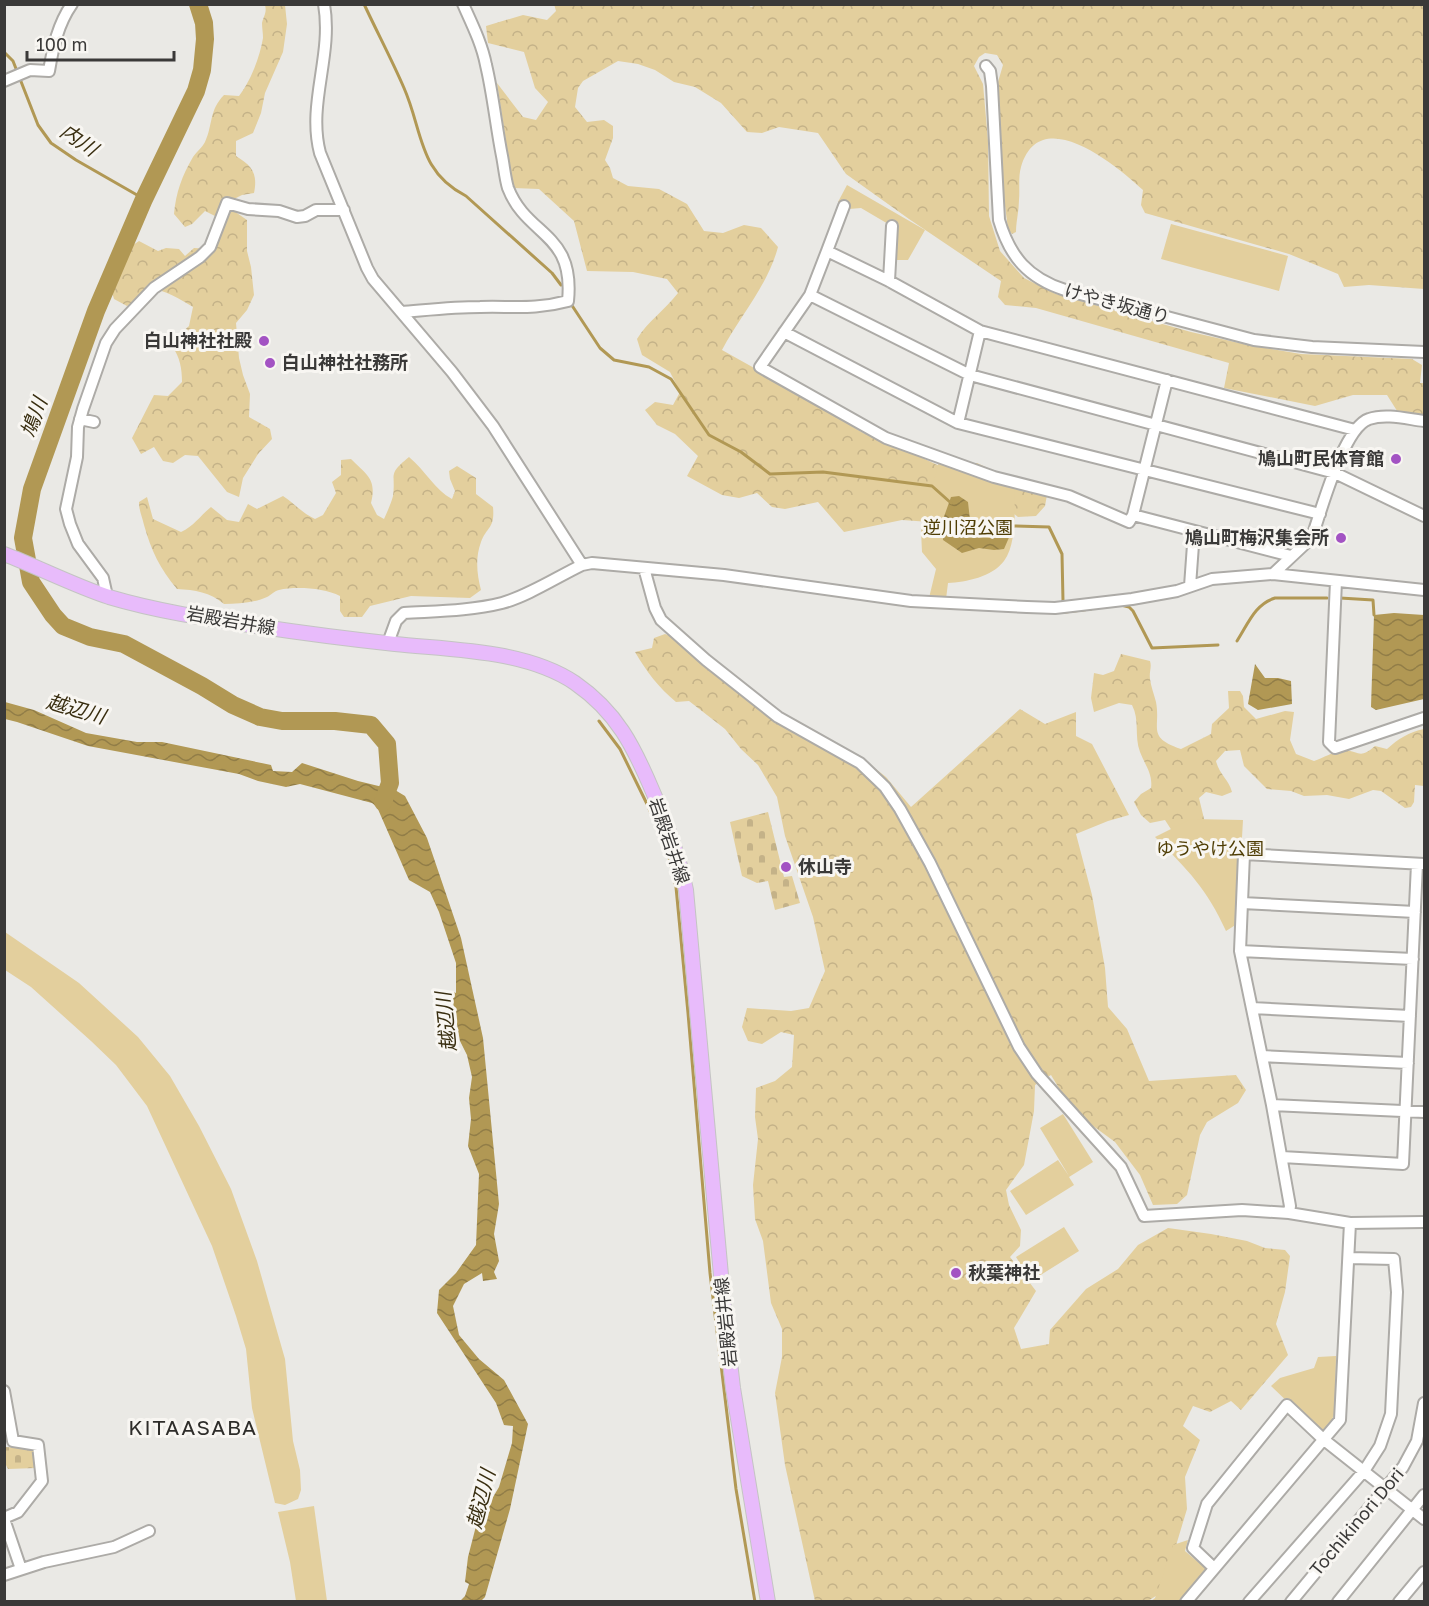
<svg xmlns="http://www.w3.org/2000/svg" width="1429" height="1606" viewBox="0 0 1429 1606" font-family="'Golos Text','Noto Sans JP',sans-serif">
<defs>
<pattern id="forest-crowns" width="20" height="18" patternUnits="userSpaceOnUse" patternTransform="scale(1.5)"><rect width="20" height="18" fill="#e3cf9d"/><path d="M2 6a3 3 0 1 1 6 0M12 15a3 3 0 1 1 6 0" fill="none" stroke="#c4b288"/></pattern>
<pattern id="cemetery-stones" width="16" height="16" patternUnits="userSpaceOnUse" patternTransform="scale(1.5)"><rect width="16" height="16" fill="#e3cf9d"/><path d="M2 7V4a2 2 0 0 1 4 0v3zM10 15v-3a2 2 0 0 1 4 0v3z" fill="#c4b288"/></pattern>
<pattern id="water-waves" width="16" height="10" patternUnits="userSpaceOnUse" patternTransform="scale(1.5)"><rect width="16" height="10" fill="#b19854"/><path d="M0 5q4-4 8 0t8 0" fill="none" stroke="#917d47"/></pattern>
</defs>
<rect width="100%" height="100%" fill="#eae9e5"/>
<!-- forest -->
<path fill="url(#forest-crowns)" d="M554,4H746L751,7L760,4L1424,5V289L1369,285L1344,287L1338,274L1289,254L1145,213L1141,205L1143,190C1116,165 1040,102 1021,167C1018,177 1020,190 1019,200C1019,211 1016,221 1016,232L1012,234L1008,229L1004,198L998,82L1003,65L997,55L985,53L979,57L974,66L983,84L988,141L989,216L1000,251L1024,278L1056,294L1191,332L1248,345L1301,354L1412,359L1422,365L1420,383H1424V416L1399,414L1387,395H1353L1315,406L1224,388L1229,363L1036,308L1005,305L998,297L1001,281L909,219L846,174L818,133L779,127L762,133L747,132L721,103L695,87L674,82L655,70L638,64L618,61L583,81L578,88L575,107L587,122L604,120L613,126V138L605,160L610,168L613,178L628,186L659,189L687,204L704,231L723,233L744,225L761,228L778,247C768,285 740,316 722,350L795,391L863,433L890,443L944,468L977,463L1047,495L1045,506L1036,516L1018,517L1008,509L930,522L902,520L844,532L818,502L785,509L772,507L757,493L739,498L722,495L687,476L698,456L675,434L657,425L645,410L655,402L673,405L680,392L670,372L642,355L637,339C648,321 665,310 678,293L667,279L633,272L587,271L574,221L539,189L513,188L497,83L523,117L536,120L548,102L535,88L524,52L488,43L486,26L523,15L547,20L556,11Z
M265,5H285L287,24L283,52L265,93L261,113L253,133L236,141V156C252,166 258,173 254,193L242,195L234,199V211L247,220V251L251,267L254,295L247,310L236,323L239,358L243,375L250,394L249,417L270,429L272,439L258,454L243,478L239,497L227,492L198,456L185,455L173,463L163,461L154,447L141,454L132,438L154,395L168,396L182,382C182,369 180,357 172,346L178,336L189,326L193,307C180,299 165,290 149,288L141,297L127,306L114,299L111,289L123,260L130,247L139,241L158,251L166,248L179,249L185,256L194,248L212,249L222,226L215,216L205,211L192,224L185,227L174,214C176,192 182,176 193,157C197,151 202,148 205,142C213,125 209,110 224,95L239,96C251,81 260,56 263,38C263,33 262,28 262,23C264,15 267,13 265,5Z
M409,457C425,470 435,490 452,499L455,491L450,479L449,471L457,466L476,478V494L493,507C495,529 487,526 481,542C475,558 477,575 481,590L470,598L411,596L370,606L362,617H344L340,611V596C324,588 296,586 279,590C274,591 271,595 267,597C254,603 238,604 224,604C210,592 195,590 177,589C160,569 151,550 144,525C142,516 139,511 139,502L147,497L153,519L181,532C194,526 200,516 211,507L227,520L239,522L248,504L257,509L283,496C294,503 302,513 315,519L323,515L336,493L332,482L341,475V460L351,459C367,475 377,479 371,503L377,515L384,519C387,512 391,504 393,496C396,473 387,475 409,457Z
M665,634L675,638L758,709L790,730L829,751L858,755L886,777L911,807L1020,709L1045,724L1076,712V736L1092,744L1129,815L1108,821L1076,834L1092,895L1105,968L1108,1007L1127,1029L1149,1081L1236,1075L1246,1090L1238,1103L1207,1122L1200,1135L1187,1195L1177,1204L1153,1205L1140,1175L1115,1142L1089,1123L1063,1095L1051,1075L1035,1085L1034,1111L1024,1165L1006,1190L1009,1205L1021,1230L1020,1246L1010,1257L1036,1291L1014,1328L1021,1349L1049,1344L1050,1330L1086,1289L1118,1269L1138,1245L1168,1228L1211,1234L1247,1241L1265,1248L1285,1250L1290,1256L1285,1292L1276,1324L1288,1355L1241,1410L1231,1401L1210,1412L1193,1406L1183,1426L1200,1440L1185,1477L1187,1509L1162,1592L1148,1601H815L785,1465L775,1393L782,1357V1329L771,1303L763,1241L755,1219L753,1185L758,1139L755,1117L756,1088L775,1081L792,1067L794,1035L781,1032L762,1044L748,1041L742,1027L747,1008L791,1011L809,1008L825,971L813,917L785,836L777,797L758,765L741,749L725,729L689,701L676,702C659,688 646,671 635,652L652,648L654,638Z
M1121,654L1150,661C1152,667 1149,672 1150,679C1151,687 1154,694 1156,702C1161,728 1146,737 1181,749L1211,734L1212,724L1229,708L1228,691H1240L1243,696L1244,707L1256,719L1285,711L1294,712L1290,740L1296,754L1314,761C1323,758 1334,751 1343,751C1359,749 1358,761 1375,746L1387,749C1398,739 1409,732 1424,729V786L1415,785L1414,802L1411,807L1405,808L1381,791L1373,790L1349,799L1327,795L1304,796L1291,791L1267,789L1244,766L1240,750L1225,751L1216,761C1219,774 1229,780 1232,792L1222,796L1206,792L1199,798L1205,823L1174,834L1165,820L1150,823L1141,815L1134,802L1141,794L1151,788C1153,774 1145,765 1140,752C1134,736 1140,720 1132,705L1119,703L1094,712L1091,698L1094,673L1103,675L1114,671Z"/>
<!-- cemetery -->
<path fill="url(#cemetery-stones)" d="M768,812L784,877L792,876L800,903L775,910L768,881L757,883L742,876L730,822Z
M4,1447L35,1448L36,1468L8,1469L6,1465H5Z"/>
<!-- park -->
<path fill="#e3cf9d" d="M847,185L925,230L908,260H893L895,228L861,208L849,209L838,202Z
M1171,224L1288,256L1279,291L1161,259Z
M939,461L1014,486C1015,506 1017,544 1004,561C992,577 966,582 948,583L946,599L929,598L936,569L922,552L921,531Z
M1191,819L1243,820L1237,924L1226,931C1207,889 1188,870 1155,837Z
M5,932L79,983L138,1037L170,1076L199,1126L231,1189L257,1261L285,1359L293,1441L300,1470L301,1490L298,1499L285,1505L275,1503L252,1408L246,1349L236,1316L212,1246L147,1106L116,1065L91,1041L31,987L5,970Z
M1063,1114L1093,1162L1069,1177L1074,1185L1026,1215L1010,1191L1058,1160L1069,1176L1040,1128Z
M1064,1227L1079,1251L1031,1281L1016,1257Z
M1336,1356L1335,1413L1327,1430L1318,1431L1271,1386L1280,1378L1314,1368L1318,1357Z
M314,1506L327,1601H296L290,1562L278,1512Z
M1188,1540L1185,1551L1205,1568L1206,1573L1180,1601L1150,1602L1155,1598L1173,1545Z"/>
<!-- water -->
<path fill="url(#water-waves)" d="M959,496L968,502L970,520L977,536L990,538L1006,518L1014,520V526L1004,549L994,550L979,548L962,553L943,540L941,525L951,497Z
M1394,613L1424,615V699L1376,710L1371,707L1374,615Z
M1255,664L1265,678H1278L1291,681L1292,704L1258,710L1248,704Z
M5,702L34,710L86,733L137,742H162L271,765L273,771L292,772L302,763L358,781L395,790L405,796L427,838L461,938L483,1038L499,1204L494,1234L499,1261L494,1272L497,1279L483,1281L482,1273L464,1284L453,1306L459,1335L479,1359L504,1380L528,1424L510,1509L485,1597L481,1601H460L465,1596L469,1584L465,1582L468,1557L476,1526L499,1487L512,1443L513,1426L504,1425L496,1403L437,1313L439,1290L456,1273L476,1245L479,1174L468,1146L471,1119L469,1098L472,1077L467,1055L460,1041L451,991L456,993V963L439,912L430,892L409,880L377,807L372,803L300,784L286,787L258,781L239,774L88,746L17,722L5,719Z"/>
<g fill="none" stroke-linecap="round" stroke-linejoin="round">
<!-- stream -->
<path stroke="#b19854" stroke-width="3" d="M364,4C377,32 392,60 404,88C423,131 418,172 466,196L552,273L561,285
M4,52L13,61L38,125L51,143L76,160L144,199
M571,304L600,348L614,360L649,367L671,379L709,435L741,452L770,474L823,472L932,486L951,503
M1012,528L1014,526L1049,527L1062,554L1063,601
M1340,598L1373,600L1374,615
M1121,605L1129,607L1133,611L1152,648L1218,645
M1063,610L1065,612L1091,609
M1237,641C1248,624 1255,604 1275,598H1327
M599,721L620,749L647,804L668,853L676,887L688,1013L710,1273L736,1489L755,1602"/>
<!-- river -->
<path stroke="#b19854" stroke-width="18" d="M198,4L204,23L205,39L202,70L196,91L144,199L96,311L32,489L23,538L31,582L53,615L63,626L90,637L124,644L202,686L233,705L260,717L282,721H335L371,725L387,744L390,783L383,802"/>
<!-- minor casing -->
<g stroke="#adaba7" stroke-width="14">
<path id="minor" d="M324,4C333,56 307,103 320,153L367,268L373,279L452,372L493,426L582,565
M986,66L990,71L992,86L999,220C1010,257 1028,278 1065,290L1254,340L1312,347L1424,352
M4,81L30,70L49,71C53,47 58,24 72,4
M827,251L844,206
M889,281L892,226
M810,295L970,375L1335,473L1424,516
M401,312C427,310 454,307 480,307C512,306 535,310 568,301C575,232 527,237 508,188C505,178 504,166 502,156C496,126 493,94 486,65C482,44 472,24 463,4
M784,332L958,423L1320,514
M1167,380L1133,515L1129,522L1069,496L994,477L886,438L760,367L810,295L827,251L889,281L980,331L1355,430
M80,419L94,422
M958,423L980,331
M1133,515L1291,556
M644,568L655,608L661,620L706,660L778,717L860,763L885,787L900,809L930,863L1019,1047L1037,1074L1121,1167L1144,1216L1242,1210L1289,1213L1350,1223L1424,1222
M1273,574L1306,543L1313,534C1322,508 1344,427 1369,419C1386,413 1407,419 1424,421
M1336,581L1329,742L1335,748L1424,718
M1190,586L1194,531
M107,596L103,578L78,544L70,524L66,509L77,457L78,427L83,409L106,343L115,329L154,288L200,257L210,247L227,203L248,209L279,211L297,217L305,216L316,210H344
M388,643L396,621L404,613C436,611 470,611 502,603C528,596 557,577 582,565L592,563L724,575L911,601L1027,607L1055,608L1132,599L1177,591L1212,579L1273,574L1424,590
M1242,903L1415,912
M1240,951L1413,959
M1252,1008L1410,1016
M1262,1056L1408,1063
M1272,1105L1424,1112
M1282,1157L1403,1164L1417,864
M1289,1213L1290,1206L1272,1105L1240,951L1244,854L1424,864
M4,1391L13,1441L38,1445L42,1481L18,1512L4,1518
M4,1519L21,1569
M1214,1568L1193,1548L1207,1504L1287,1405L1323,1439L1424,1519
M4,1575L44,1562L114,1547L149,1531
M1186,1602L1340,1420L1350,1223
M1249,1602L1364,1471L1380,1446L1391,1414L1397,1292L1394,1259L1349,1258
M1291,1602L1403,1467L1417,1441L1424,1403
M1338,1602L1424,1495
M1399,1602L1424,1572"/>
</g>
<!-- major casing -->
<g stroke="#c4c4c3" stroke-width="16">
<path id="major" d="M4,554C38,567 75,586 109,597C156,611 208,619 256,626C302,633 349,639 395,644C453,650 526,650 575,683C617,712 634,747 653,792C667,824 679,856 686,890L725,1319L733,1388L768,1602"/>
</g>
<!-- minor -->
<use href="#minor" stroke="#fff" stroke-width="10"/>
<!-- major -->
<use href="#major" stroke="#e8bbfb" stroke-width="14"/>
</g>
<!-- markers -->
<g fill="#a353c3" stroke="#f8f6f2" stroke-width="2">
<circle cx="264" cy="341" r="6"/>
<circle cx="270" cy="363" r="6"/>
<circle cx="1396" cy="459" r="6"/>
<circle cx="1341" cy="538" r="6"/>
<circle cx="786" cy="867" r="6"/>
<circle cx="956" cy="1273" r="6"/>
</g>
<g text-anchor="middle" stroke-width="6" stroke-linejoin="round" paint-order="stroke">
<!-- street labels -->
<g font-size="18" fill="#3a3938" stroke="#f8f6f2">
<text transform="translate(1117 304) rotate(15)" y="6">けやき坂通り</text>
<text transform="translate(231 621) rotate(10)" y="6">岩殿岩井線</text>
<text transform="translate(669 841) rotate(71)" y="6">岩殿岩井線</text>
<text transform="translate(726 1322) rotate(-96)" y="6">岩殿岩井線</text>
<text transform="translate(1357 1522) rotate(-50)" y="6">Tochikinori Dori</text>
</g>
<!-- poi labels -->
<g font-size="18" font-weight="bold" fill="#3a3938" stroke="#f8f6f2" text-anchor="end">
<text x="252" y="347">白山神社社殿</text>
<text x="282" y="369" text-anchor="start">白山神社社務所</text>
<text x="1384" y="465">鳩山町民体育館</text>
<text x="1329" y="544">鳩山町梅沢集会所</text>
<text x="798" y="873" text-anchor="start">休山寺</text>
<text x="968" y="1279" text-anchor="start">秋葉神社</text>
</g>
<!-- park labels -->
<g font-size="18" fill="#4f3d04" stroke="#f8f6f2">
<text x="968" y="534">逆川沼公園</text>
<text x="1210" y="855">ゆうやけ公園</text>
</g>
<!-- water labels -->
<g font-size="20" font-style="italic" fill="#392e10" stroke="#f8f6f2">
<text transform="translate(79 140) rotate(34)" y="7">内川</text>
<text transform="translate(34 417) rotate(-70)" y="7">鳩川</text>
<text transform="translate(76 709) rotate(16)" y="7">越辺川</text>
<text transform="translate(446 1022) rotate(-96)" y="7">越辺川</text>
<text transform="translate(481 1499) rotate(-76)" y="7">越辺川</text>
</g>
<!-- quarter labels -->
<g font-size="21" letter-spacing="1.5" fill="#2e2d2a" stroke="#f8f6f2">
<text x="193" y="1435">KITAASABA</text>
</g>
</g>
<!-- border -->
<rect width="1429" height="1606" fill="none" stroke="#3a3938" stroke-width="12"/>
<!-- scale -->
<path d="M27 51v9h147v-9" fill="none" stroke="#3a3938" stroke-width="3"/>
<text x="36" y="51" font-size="18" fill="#3a3938" stroke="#f8f6f2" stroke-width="4.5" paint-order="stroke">100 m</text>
</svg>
